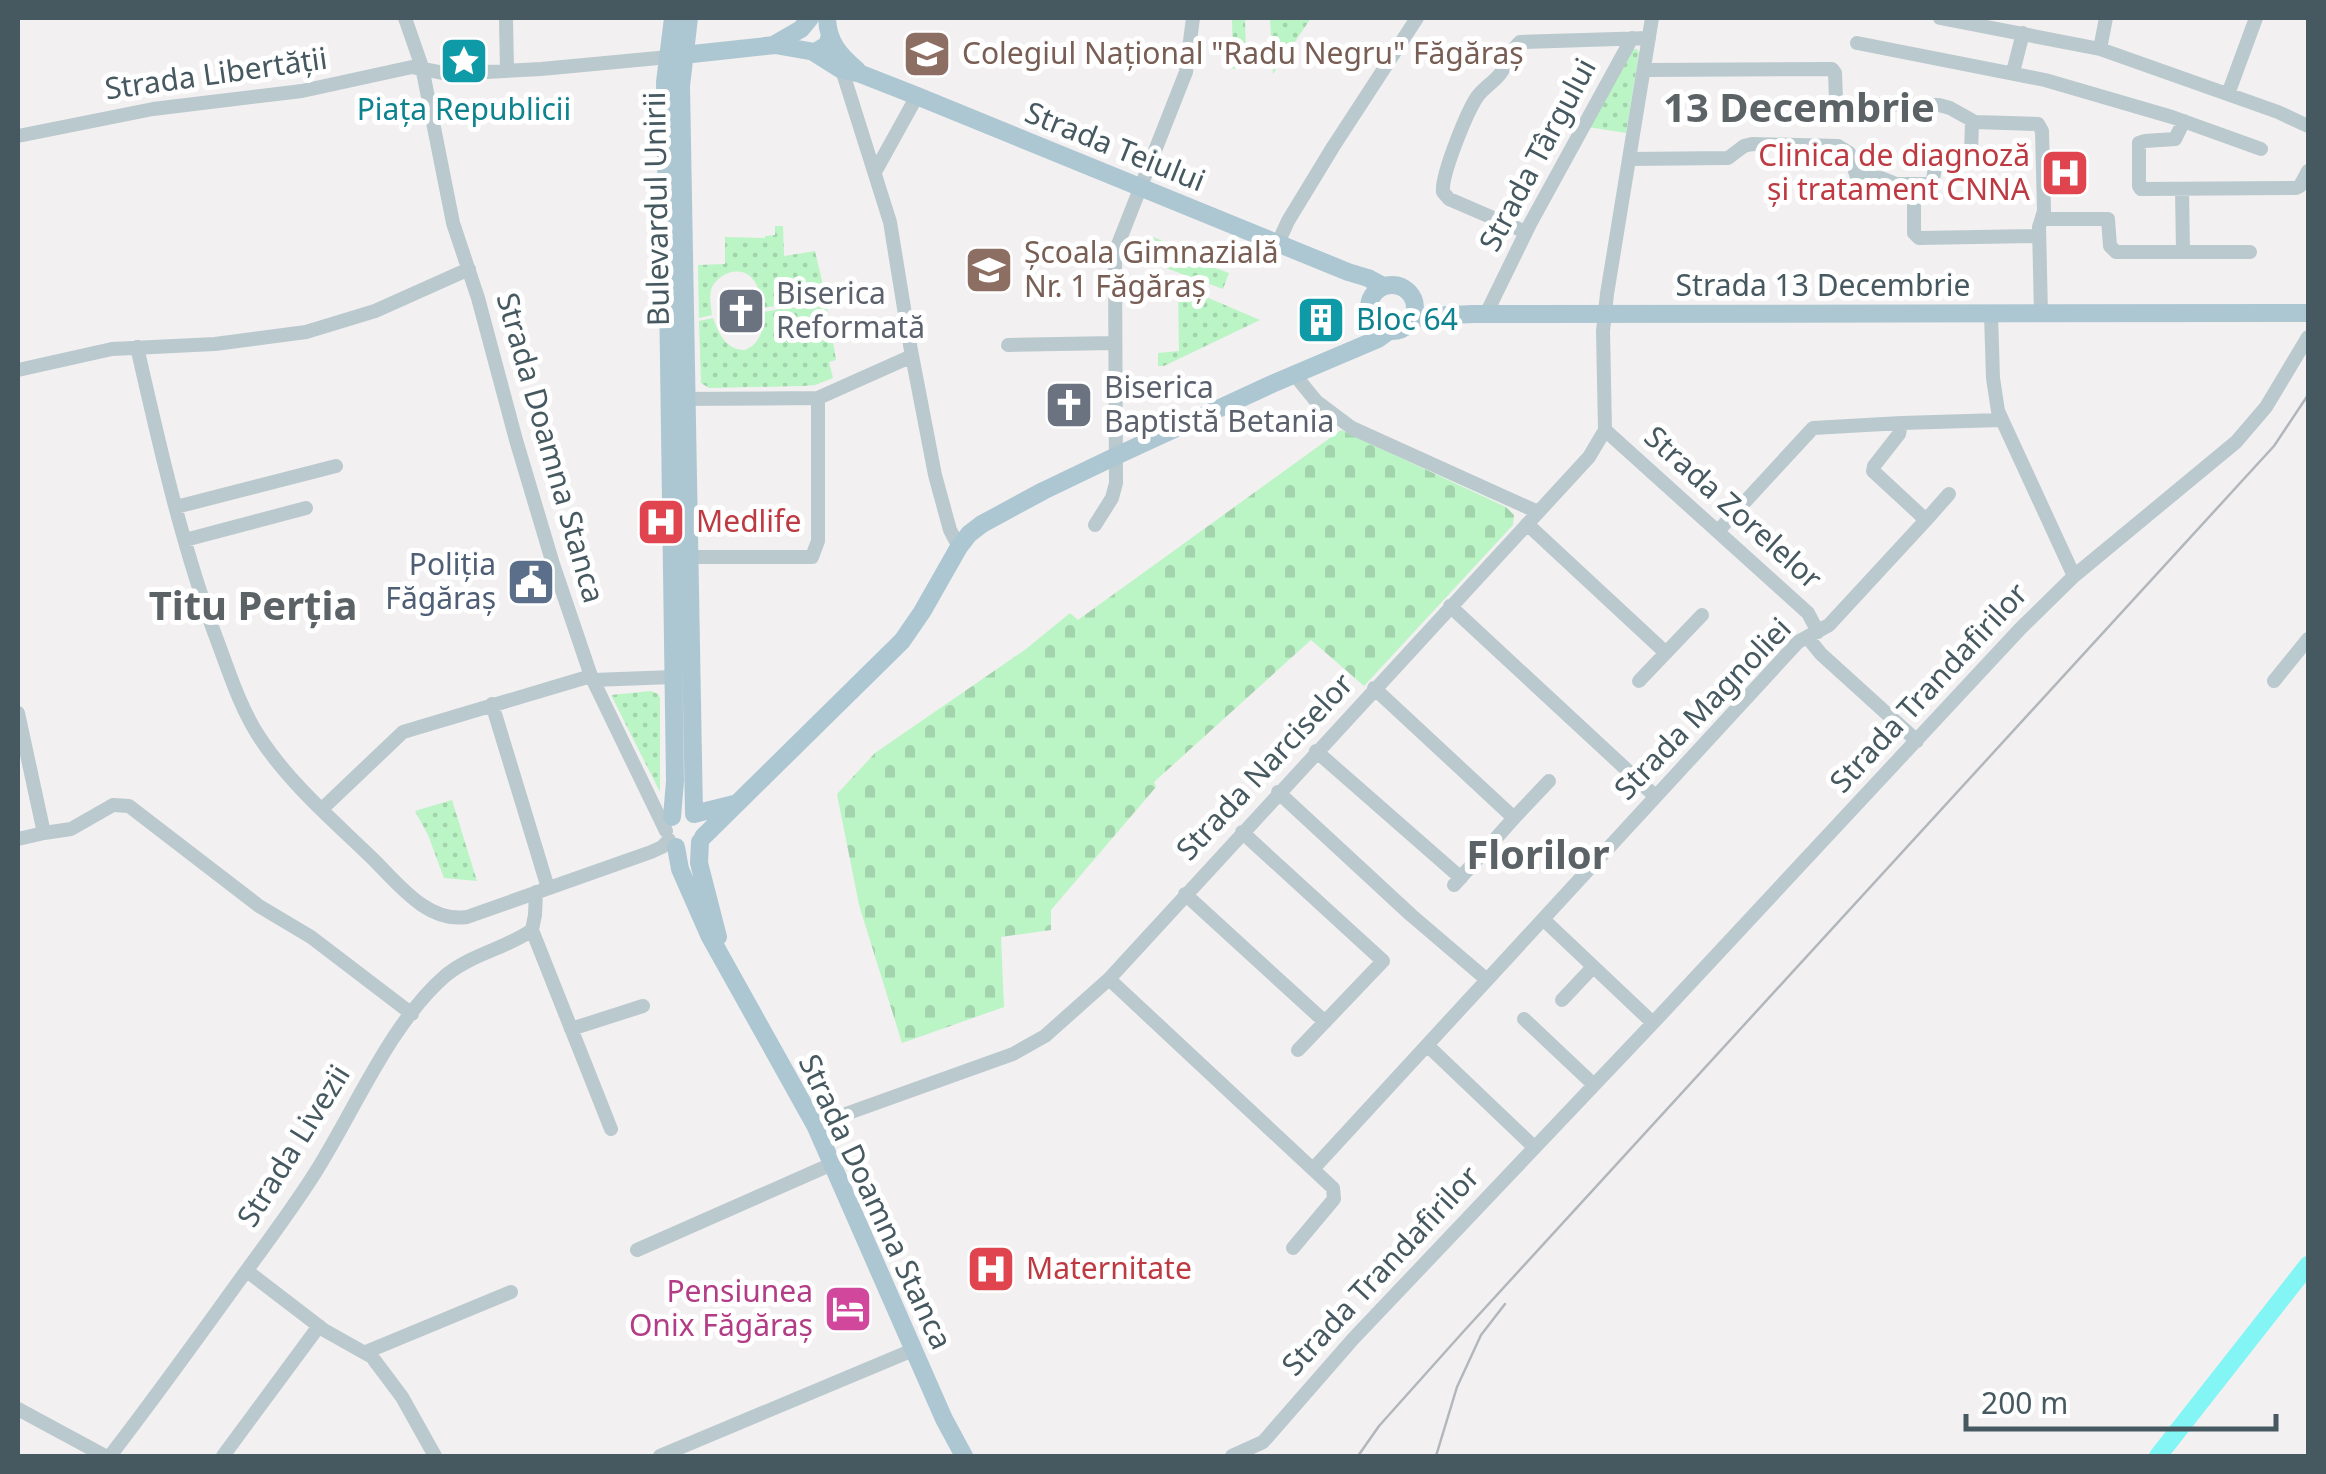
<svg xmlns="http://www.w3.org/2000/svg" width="2326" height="1474" viewBox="0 0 2326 1474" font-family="'Noto Sans',sans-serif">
<defs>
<pattern id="grass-dots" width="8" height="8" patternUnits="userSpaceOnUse" patternTransform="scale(2.5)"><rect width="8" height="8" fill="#bbf4c5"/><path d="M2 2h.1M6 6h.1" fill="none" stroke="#a2d3ac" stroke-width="1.8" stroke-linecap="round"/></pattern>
<pattern id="cemetery-stones" width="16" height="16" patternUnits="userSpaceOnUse" patternTransform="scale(2.5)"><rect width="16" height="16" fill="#bbf4c5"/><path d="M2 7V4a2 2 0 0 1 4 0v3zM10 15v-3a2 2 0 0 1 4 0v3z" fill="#a2d3ac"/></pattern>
</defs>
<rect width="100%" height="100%" fill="#f3f0f1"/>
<!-- grass -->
<path fill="url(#grass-dots)" d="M1232,18H1245L1246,54L1253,55C1249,68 1244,68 1230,69V64L1233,63Z
M1270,18H1311L1273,74Z
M1633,49H1637L1639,53L1626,133L1588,127Z
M775,226H783L784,256L815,251L826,298L763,308C761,297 759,285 751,277C739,265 716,274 711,290C709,298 711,307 712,315L699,318L698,265L725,264V237L765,238V236L775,235Z
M1153,237L1207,258L1205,264L1229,273L1223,289L1144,260Z
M1178,285L1260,320L1164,366H1158V353L1179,351Z
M826,301L836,360L829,362L833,378L815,385L804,386L709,388L701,383L699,321L713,318C719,334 726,350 745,350C761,344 764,328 763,312Z
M651,691L658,694L660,698V792L611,695Z
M452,800L477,881L444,878L428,835L415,811Z"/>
<!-- cemetery -->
<path fill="url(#cemetery-stones)" d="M1341,430L1506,507L1514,515L1513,525L1364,686L1311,640L1154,782L1156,787L1051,910V930L1001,937L1004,1007L902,1043L859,905L837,794L875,753L1026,649L1070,613L1078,620Z"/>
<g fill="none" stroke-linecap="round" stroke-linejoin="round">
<!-- river -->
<path stroke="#84f5f5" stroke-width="18" d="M2158,1456L2308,1265"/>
<!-- minor -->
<path stroke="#bac9ce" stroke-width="14" d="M405,18L422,67L453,223L478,298L516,440L553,564L591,676L666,831
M506,18L507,71
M1940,18L2100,49L2278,112L2308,126
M1857,43L2045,80L2172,117L2261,149
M2100,49L2106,18
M842,70L890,222L910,345L935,475L950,530L959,547
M1644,70L1832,69L1835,73L1836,100L1840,104L1939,105L1950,108L1975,122L2038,124L2042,131L2044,211L2039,227L2041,314
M2013,72L2023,33
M2228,94L2256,18
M2184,121L2175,139L2145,141L2139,143V186L2141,189L2296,188L2300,186L2308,171
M18,136L153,109L302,91L412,67L449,74L541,69L669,57
M1630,159L1728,158L1744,146L1752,144L1838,146L1849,153L1857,177L1881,178L1896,184H1931L1933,181L1936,159L1971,156L1972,121
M875,172L917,96
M2182,189L2183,252
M1914,204V233L1919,238L2039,236
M2042,219H2108L2110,246L2116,252H2250
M1526,232L1449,199L1443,192C1441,175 1467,112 1477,97C1483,88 1493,83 1500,74C1508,63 1510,51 1520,42L1649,38
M1278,243L1288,221L1333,147L1417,18
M1486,314L1530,224L1632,38
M1991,314L1993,378L1998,411L2074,576
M1008,345L1114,343
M137,347C160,448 183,551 220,648C231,678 242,711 260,738C290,784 335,822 374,860C399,885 428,923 467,917L651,852L662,847L669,840
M18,370L112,349L215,344L306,332L375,311L469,269
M1294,374L1316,401L1352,428L1538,512
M677,399L818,398L912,356
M1605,430L1808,613L1818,632
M176,507L336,466
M1926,520L1949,494
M1527,524L1666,653
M1095,525L1112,498L1116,483L1115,252L1186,72L1193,18
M1718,531L1813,428L1901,423L2001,420
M185,540L306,508
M689,557H812L818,541V398
M1450,606L1655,796
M1810,636L1812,643L1821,654L1917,741
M593,680L673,677
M1639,681L1702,615
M2274,681L2308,639
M1374,688L1514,818L1549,781
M492,704L548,888
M18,713L44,833L18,839
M1316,751L1461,878
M1278,792L1411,915L1486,979
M322,809L403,732L591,676
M1242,832L1383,961L1298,1050
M44,833L71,829L113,805L129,806L259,906L311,937L412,1014
M1454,885L1514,818
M1185,894L1325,1022
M1543,919L1653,1023
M532,930L611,1129
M1109,979L1333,1188L1334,1199L1293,1248
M1562,1000L1593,967
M1524,1019L1593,1084
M571,1029L643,1006
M1427,1045L1534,1147
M815,1125L1013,1054L1045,1036L1109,979L1589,457L1605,430L1603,331L1607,294L1652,18
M1313,1169L1798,642L1829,625L1926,520L1873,471L1874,466L1899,434L1901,423
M637,1250L832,1164
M247,1271L324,1330L372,1357L402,1397L435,1456
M366,1352L511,1292
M18,1409L105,1456
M110,1456C153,1400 195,1342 236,1285C263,1248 291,1211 315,1173C355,1110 389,1025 445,976C471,954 505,949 532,930L535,915L536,892
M223,1456L319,1326
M660,1456L913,1350
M1232,1456L1263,1442L1353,1339L1653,1023L2020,629L2074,576L2236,442L2266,407L2308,337"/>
<!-- major -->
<path stroke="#adc7d2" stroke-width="18" d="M689,18L681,86L694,814L734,804
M827,18C828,42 839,55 857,70
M775,44L801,29L810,18
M813,52L840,69L861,74L917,96L1348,272L1368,278L1383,286
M674,56L775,45L815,52L827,45L830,36
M1369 308a23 23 0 1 1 46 0a23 23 0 1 1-46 0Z
M1413,319L1430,316L1473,314L2308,313
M672,817L675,781L665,82L673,18
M703,837L902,641L922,612L959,547L969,534L982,524L1043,491L1116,456L1272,384L1378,339L1389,331
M700,842L699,863L718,937
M676,847L680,869L709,935L815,1125L944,1419L964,1456"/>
<!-- rail -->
<path stroke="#b2b7bb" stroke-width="2.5" d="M1358,1456L1379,1426L1463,1332L2274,446L2308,395
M1436,1456L1457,1387L1481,1335L1505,1304"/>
</g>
<!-- icons -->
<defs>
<g id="school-square" transform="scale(2.5)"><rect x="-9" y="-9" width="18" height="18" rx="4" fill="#8d6e63" stroke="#fff"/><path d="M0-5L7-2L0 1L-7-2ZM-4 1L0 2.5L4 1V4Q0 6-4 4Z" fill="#fff"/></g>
<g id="sight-square" transform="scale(2.5)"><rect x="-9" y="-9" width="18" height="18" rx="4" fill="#0f9aa8" stroke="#fff"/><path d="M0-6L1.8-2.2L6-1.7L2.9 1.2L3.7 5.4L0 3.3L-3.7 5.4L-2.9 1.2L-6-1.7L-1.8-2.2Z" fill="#fff"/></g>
<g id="hospital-square" transform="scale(2.5)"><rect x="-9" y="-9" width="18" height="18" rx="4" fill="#e0444e" stroke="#fff"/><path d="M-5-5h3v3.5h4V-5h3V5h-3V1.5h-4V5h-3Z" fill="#fff"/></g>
<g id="church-square" transform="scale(2.5)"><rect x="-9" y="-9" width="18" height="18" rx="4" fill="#6b7280" stroke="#fff"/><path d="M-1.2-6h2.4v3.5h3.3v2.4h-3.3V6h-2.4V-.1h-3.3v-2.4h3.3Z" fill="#fff"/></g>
<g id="building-square" transform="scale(2.5)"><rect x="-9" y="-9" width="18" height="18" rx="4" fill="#0f9aa8" stroke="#fff"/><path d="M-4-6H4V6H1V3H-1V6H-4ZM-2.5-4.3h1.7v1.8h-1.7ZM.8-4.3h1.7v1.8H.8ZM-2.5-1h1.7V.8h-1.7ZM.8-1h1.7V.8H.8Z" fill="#fff"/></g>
<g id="civic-square" transform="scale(2.5)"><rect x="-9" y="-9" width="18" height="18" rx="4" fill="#5c6f8a" stroke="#fff"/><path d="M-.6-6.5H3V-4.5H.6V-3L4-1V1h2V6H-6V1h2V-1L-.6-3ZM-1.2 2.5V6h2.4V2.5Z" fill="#fff"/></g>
<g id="hotel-square" transform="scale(2.5)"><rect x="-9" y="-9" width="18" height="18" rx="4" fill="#d1479c" stroke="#fff"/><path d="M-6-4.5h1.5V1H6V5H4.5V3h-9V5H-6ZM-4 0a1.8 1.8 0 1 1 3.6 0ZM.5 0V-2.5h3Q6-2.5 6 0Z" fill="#fff"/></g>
</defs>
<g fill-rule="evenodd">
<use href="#school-square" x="927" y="54"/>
<use href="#sight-square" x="464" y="61"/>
<use href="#hospital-square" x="2065" y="173"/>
<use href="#school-square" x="989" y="270"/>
<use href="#church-square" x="741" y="311"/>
<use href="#building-square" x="1321" y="320"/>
<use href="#church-square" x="1069" y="405"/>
<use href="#hospital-square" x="661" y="522"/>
<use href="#civic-square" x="531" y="582"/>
<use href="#hospital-square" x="991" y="1269"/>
<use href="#hotel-square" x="848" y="1309"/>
</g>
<g text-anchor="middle" stroke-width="10" stroke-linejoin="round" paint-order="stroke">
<!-- education labels -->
<g font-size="30" fill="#785e54" stroke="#fff" text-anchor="start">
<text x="962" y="64">Colegiul Național "Radu Negru" Făgăraș</text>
<text x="1024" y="263">Școala Gimnazială<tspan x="1024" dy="34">Nr. 1 Făgăraș</tspan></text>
</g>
<!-- street labels -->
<g font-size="30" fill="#465960" stroke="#fff">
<text transform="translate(216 74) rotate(-8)" y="10">Strada Libertății</text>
<text transform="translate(1115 147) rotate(22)" y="10">Strada Teiului</text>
<text transform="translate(1538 155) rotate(-62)" y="10">Strada Târgului</text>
<text transform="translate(657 209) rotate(-91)" y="10">Bulevardul Unirii</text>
<text x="1823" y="296">Strada 13 Decembrie</text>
<text transform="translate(550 448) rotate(74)" y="10">Strada Doamna Stanca</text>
<text transform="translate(1733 508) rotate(42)" y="10">Strada Zorelelor</text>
<text transform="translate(1929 688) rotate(-47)" y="10">Strada Trandafirilor</text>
<text transform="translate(1703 709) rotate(-46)" y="10">Strada Magnoliei</text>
<text transform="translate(1265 767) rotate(-47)" y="10">Strada Narciselor</text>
<text transform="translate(294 1146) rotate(-58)" y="10">Strada Livezii</text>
<text transform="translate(875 1202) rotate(65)" y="10">Strada Doamna Stanca</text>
<text transform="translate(1381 1271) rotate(-47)" y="10">Strada Trandafirilor</text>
</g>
<!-- culture labels -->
<g font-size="30" fill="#0d838f" stroke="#fff">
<text x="464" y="120">Piața Republicii</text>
<text x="1356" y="330" text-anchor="start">Bloc 64</text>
</g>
<!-- health labels -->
<g font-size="30" fill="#be3a42" stroke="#fff" text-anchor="start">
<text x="2030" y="166" text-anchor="end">Clinica de diagnoză<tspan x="2030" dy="34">și tratament CNNA</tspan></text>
<text x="696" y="532">Medlife</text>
<text x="1026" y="1279">Maternitate</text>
</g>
<!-- worship labels -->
<g font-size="30" fill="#5b616d" stroke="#fff" text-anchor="start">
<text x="776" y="304">Biserica<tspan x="776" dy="34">Reformată</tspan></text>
<text x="1104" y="398">Biserica<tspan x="1104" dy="34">Baptistă Betania</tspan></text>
</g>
<!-- service labels -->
<g font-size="30" fill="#4e5e75" stroke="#fff" text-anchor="end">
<text x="496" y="575">Poliția<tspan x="496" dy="34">Făgăraș</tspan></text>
</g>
<!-- hotel labels -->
<g font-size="30" fill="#b23c85" stroke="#fff" text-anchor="end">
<text x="813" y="1302">Pensiunea<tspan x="813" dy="34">Onix Făgăraș</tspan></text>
</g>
<!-- district labels -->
<g font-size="40" font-weight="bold" fill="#5c6366" stroke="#fff">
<text x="1799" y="122">13 Decembrie</text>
<text x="253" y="620">Titu Perția</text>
<text x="1538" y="869">Florilor</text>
</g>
</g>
<!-- border -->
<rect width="2326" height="1474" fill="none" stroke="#465960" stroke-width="40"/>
<!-- scale -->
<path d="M1966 1414v15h310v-15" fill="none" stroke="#465960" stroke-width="5"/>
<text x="1981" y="1414" font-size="30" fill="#465960" stroke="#ffffff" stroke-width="8" paint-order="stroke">200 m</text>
</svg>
